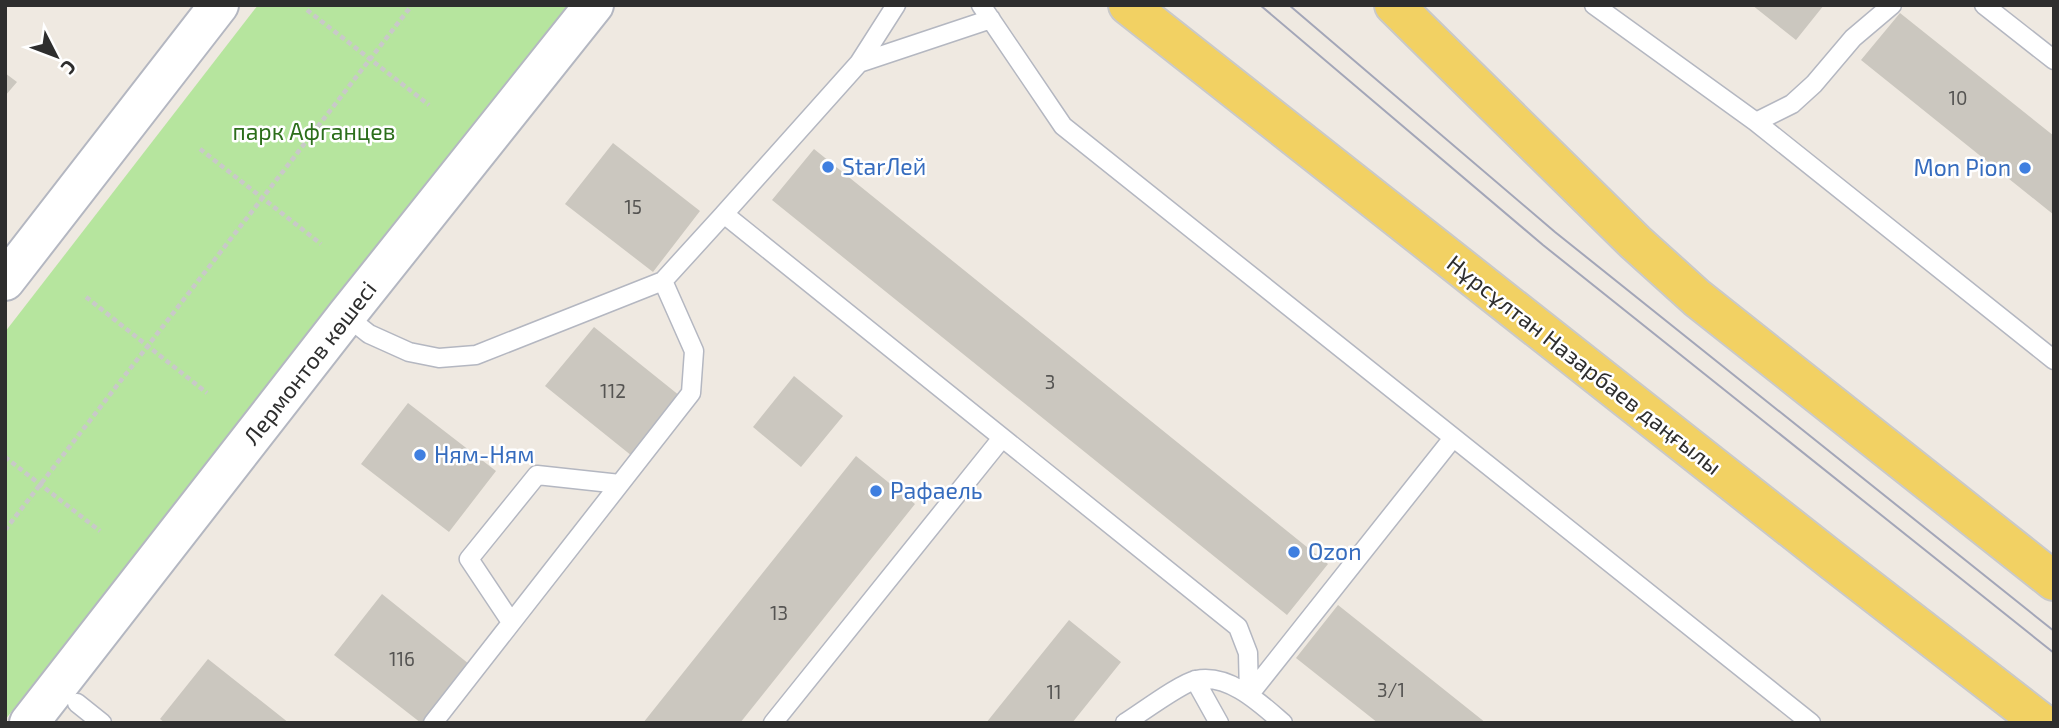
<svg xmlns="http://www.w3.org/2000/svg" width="2059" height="728" viewBox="0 0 2059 728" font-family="'Exo 2',sans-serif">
<rect width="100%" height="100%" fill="#efe9e1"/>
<!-- green -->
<path fill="#b6e59e" d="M258,5H569L5,720V332Z"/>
<!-- building -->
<path fill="#cbc7bf" d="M1752,5H1824L1796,40Z
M1900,13L2054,136V215L1861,60Z
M5,73L17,82L5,96Z
M613,143L700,211L653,272L565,204Z
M814,149L1328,564L1287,615L772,200Z
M594,327L680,396L632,456L545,386Z
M794,376L843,416L801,467L753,427Z
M408,403L496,471L449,532L361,464Z
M856,456L915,504L740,723H643Z
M382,594L469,664L421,723L334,655Z
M1338,605L1486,723H1378L1296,658Z
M1069,620L1121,662L1072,723H986Z
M208,659L289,723H165L160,719Z"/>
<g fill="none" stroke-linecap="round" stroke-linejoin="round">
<!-- service casing -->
<g stroke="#b4b7c1" stroke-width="21">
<path id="service" d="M981,5L1063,126L1811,723
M1594,5L1756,122L2054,360
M1984,5L2054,60
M991,19L859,63L724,214L1238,627L1248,653L1249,695
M859,63L896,5
M1756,122L1792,104L1814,84L1853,38L1892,5
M346,316L369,334L409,352L439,358L476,355L663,281
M511,622L469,559L537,475L620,484
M1195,680L1219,723
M1249,695L1453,438
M77,703L102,723
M433,723L691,393L694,351L663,281L724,214
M773,723L1002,438
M1125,723C1141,713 1181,683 1196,680C1229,673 1261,704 1283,723"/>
</g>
<!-- secondary casing -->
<g stroke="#b4b7c1" stroke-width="42">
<path id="secondary" d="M5,281L219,5
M29,723L346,316L594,5"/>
</g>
<!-- primary casing -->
<g stroke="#c9c9c9" stroke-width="42">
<path id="primary" d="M1128,5L1833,561L2042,723
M1394,5L1635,242L1697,298L2054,581"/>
</g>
<!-- path -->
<path stroke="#c9c9c9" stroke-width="4.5" stroke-dasharray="5 3.5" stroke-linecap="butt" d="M307,10L429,105
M200,149L321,244
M86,297L207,393
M5,457L100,531
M5,530L412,5"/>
<!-- service -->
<use href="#service" stroke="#fff" stroke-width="18"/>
<!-- secondary -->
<use href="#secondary" stroke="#fff" stroke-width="38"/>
<!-- primary -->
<use href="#primary" stroke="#f2d163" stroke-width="38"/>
<!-- tram -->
<path stroke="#a3a6b8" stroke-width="2" d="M1260,5L1543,245L2054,653
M1289,5L1555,232L2054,631"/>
</g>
<!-- markers -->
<g fill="#3f7fe0" stroke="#fff" stroke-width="2.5">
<circle cx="828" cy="167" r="7"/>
<circle cx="2025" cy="168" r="7"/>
<circle cx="420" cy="455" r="7"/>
<circle cx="876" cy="491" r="7"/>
<circle cx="1294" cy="552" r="7"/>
</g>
<g text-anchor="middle" stroke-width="5" stroke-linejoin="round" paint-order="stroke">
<!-- number labels -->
<g font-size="19" fill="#555452">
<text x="1958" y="105">10</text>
<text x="633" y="214">15</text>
<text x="1050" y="389">3</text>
<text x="613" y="398">112</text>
<text x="779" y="620">13</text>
<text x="402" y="666">116</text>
<text x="1391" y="697">3/1</text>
<text x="1054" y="699">11</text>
</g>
<!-- park labels -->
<g font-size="23" fill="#2c6e1b" stroke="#fff">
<text x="314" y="140">парк Афганцев</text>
</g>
<!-- shop labels -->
<g font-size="23" fill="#366cbe" stroke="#fff" text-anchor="start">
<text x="842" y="175">StarЛей</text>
<text x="2011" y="176" text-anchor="end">Mon Pion</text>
<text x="434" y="463">Ням-Ням</text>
<text x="890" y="499">Рафаель</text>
<text x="1308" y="560">Ozon</text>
</g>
<!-- street labels -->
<g font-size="23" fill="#2e2e2e" stroke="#fff">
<text transform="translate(310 363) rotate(-52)" y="8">Лермонтов көшесі</text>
<text transform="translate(1584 365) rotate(38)" y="8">Нұрсұлтан Назарбаев даңғылы</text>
</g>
</g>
<!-- border -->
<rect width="2059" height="728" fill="none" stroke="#2e2e2e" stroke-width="14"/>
<!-- north arrow -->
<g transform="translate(56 56) rotate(132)" stroke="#ffffff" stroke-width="5" paint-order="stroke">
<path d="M0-5L12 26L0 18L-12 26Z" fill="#2e2e2e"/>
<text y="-10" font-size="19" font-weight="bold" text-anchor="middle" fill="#2e2e2e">С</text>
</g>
</svg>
